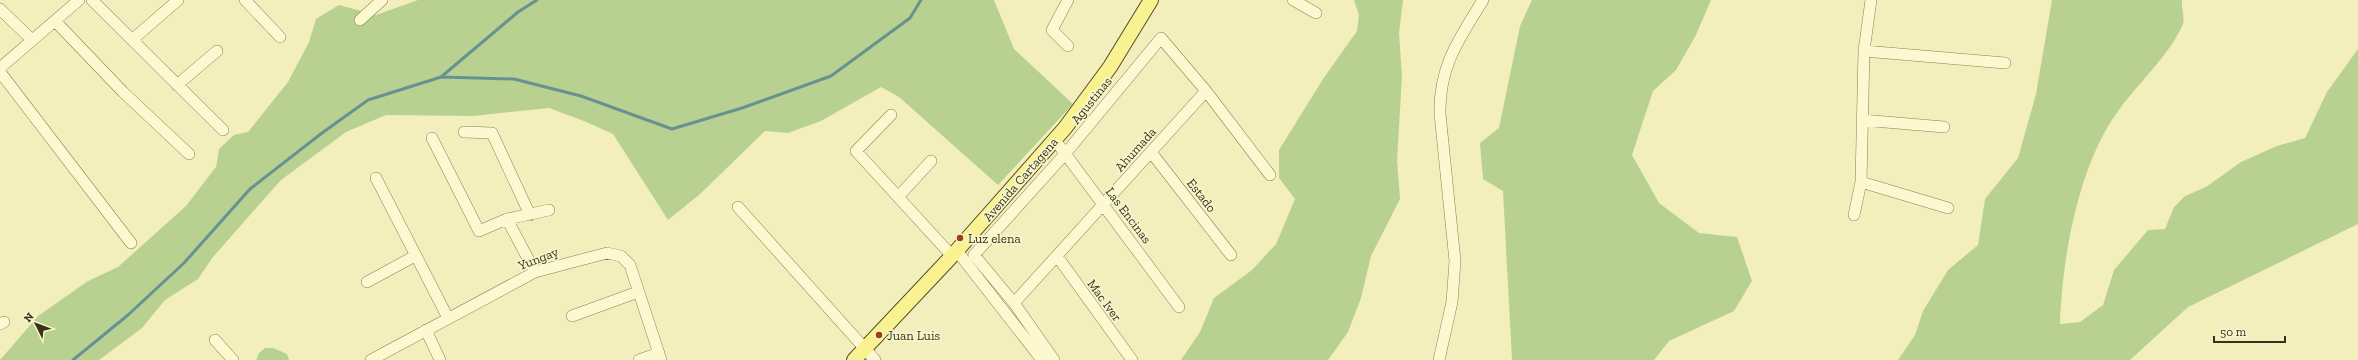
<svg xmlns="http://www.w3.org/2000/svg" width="2358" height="360" viewBox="0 0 2358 360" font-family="'Zilla Slab',serif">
<rect width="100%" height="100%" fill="#f2efbd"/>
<!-- green -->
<path fill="#b9d190" d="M418,0H994L1014,49L1073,104L998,185L899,97L881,87L821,121L788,133L765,131L699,195L668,220L613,134L584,121L549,108L473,116L386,115L346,132L281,180L213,257L198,279L165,300L142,328L99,360H0L38,316L88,281L118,267L186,206L216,167L219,149L234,135L248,132L288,82L309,42L316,19L339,5L376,15Z
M1354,0H1403L1399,33L1402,77L1397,160L1400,199L1371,256L1361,298L1348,332L1328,360H1181L1200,332L1214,298L1252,270L1276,244L1295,199L1279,178V150L1323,79L1357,31L1359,15Z
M1532,0H1711L1696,35L1676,70L1653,91L1632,155L1659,203L1699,233L1737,237L1752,281L1734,311L1669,341L1654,360H1512L1503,191L1483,179L1480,143L1499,128L1520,26Z
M2052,0H2182C2181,7 2185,17 2183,24C2170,55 2135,86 2116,114C2078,168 2062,259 2060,324L2080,322L2103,305L2114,270L2148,230L2165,229L2174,207L2185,196L2206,187L2241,162L2277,146L2305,138L2327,92L2358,49V224L2188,307L2130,360H1898L1915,335L1923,311L1948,270L1978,245L1985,199L2018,158L2036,94Z
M265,348H273L287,354L289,360H256L259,353Z"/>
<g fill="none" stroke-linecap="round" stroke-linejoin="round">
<!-- stream -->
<path stroke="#689191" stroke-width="3" d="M441,77L518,12L537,0
M73,360L128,315L184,263L250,189L322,133L368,100L441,77L514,79L581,96L672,129L742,108L831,76L910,18L921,0"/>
<!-- minor casing -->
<g stroke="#8b7f54" stroke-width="12">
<path id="minor" d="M92,0L223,130
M245,0L280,37
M1293,0L1316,13
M0,9L32,40
M360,20L382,0
M55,21L123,92L189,154
M132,40L178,0
M1068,46L1052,30L1068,0
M1864,51L2005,63
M0,68L79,0
M0,72L131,243
M177,85L217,51
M891,115L856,151L952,256
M1862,120L1944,127
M464,132L492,133L530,215
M432,138L479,231L507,219L535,272
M1055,140L1179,307
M1151,152L1231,255
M376,178L448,318
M1861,182L1948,208
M898,197L931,161
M738,207L875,360
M1854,215L1861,182L1864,51L1871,0
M507,219L549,210
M957,251L1042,360
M1057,256L1132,360
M367,282L415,256
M1014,303L1206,91L1270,175
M572,316L638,292
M0,324L4,322
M426,330L440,360
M215,340L233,360
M371,360L535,272L607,253L621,256L630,265L661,360
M639,360L659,353
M1054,360L1014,303L974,255L1065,154L1161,38L1206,91
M1439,360L1452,302L1455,261L1440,114C1439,66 1459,39 1483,0"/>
</g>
<!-- major casing -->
<g stroke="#584a29" stroke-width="16">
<path id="major" d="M854,360L952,256L1065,128L1110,67L1151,0"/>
</g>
<!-- minor -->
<use href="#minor" stroke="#fcf9d1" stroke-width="11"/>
<!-- major -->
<use href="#major" stroke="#f9f290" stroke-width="14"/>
</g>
<!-- markers -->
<g fill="#a03d1f" stroke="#f8f6cd" stroke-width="1.5">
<circle cx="960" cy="238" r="4"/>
<circle cx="879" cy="335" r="4"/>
</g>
<g text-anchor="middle" stroke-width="3.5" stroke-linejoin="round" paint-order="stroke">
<!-- street labels -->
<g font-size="13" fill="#39311b" stroke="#f8f6cd">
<text transform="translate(1091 100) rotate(-51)" y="5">Agustinas</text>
<text transform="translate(1135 149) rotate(-48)" y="5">Ahumada</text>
<text transform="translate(1020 179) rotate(-49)" y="5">Avenida Cartagena</text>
<text transform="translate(1202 195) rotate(52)" y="5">Estado</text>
<text transform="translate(1129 215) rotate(53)" y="5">Las Encinas</text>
<text transform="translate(538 258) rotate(-21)" y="5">Yungay</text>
<text transform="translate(1105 300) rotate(54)" y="5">Mac Iver</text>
</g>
<!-- poi labels -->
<g font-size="13" fill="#39311b" stroke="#f8f6cd" text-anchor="start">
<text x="968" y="243">Luz elena</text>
<text x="887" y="340">Juan Luis</text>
</g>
</g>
<!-- north arrow -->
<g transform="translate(36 324) rotate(312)" stroke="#f8f6cd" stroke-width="3" paint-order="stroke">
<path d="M0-3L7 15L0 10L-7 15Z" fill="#39311b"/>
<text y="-6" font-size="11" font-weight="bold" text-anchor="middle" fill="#39311b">N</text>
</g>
<!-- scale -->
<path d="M2214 336v6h71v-6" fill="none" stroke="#39311b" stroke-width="2"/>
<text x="2220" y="336" font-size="12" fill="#39311b" stroke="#f8f6cd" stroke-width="3" paint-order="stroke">50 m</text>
</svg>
